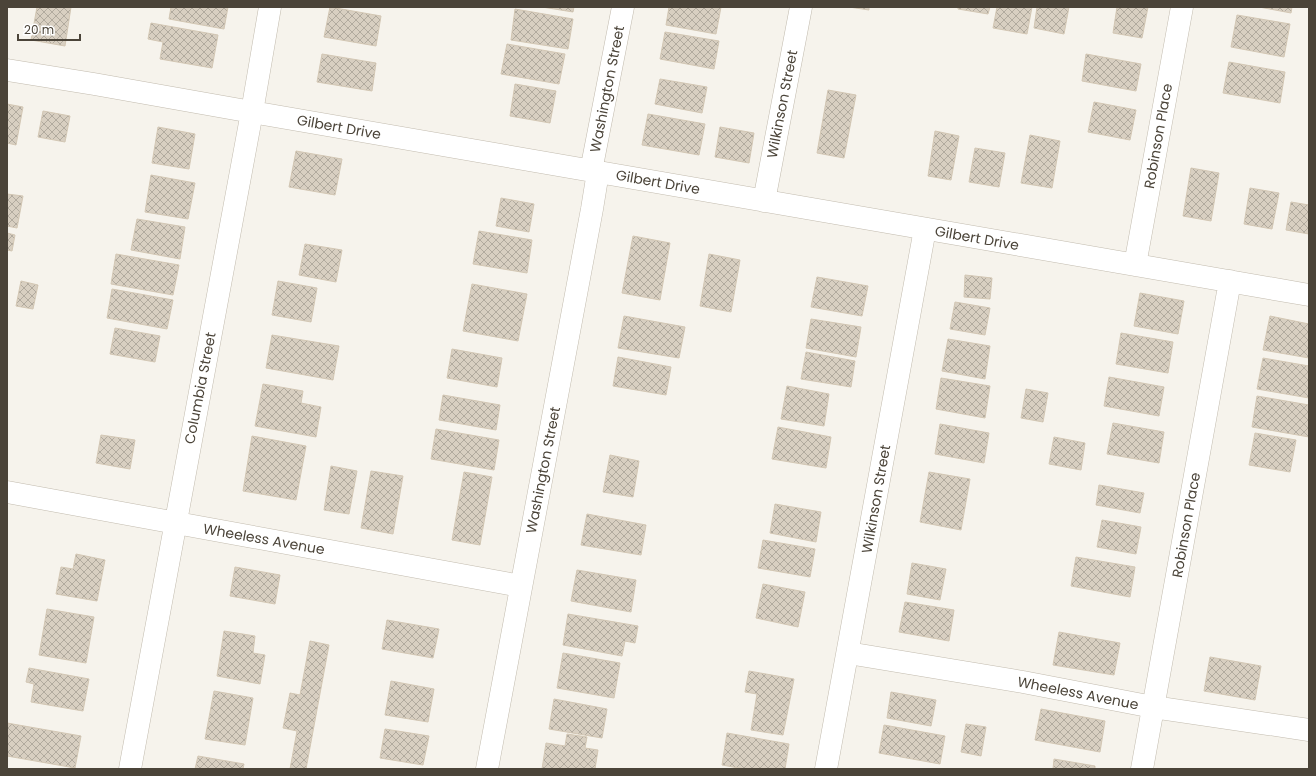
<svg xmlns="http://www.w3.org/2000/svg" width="1316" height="776" viewBox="0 0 1316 776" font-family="Poppins,sans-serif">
<defs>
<pattern id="building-cross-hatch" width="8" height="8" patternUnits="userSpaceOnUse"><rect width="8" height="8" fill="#d8cfc1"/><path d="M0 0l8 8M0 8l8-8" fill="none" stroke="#b1aa9e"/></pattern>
</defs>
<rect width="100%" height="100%" fill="#f6f3ec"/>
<!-- building -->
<path fill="url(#building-cross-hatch)" stroke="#d3c7b4" d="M37,7H71L65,46L31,40Z
M171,7H228L224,29L169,19Z
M330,7L381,16L376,46L324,37Z
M542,7H574L573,12Z
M669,7H721L716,34L666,25Z
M849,7H869V10Z
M958,7H990L988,14L958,9Z
M997,7H1032L1027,34L993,28Z
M1037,7H1069L1064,34L1034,28Z
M1117,7H1148L1142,38L1113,33Z
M1259,7H1292L1291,13Z
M515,9L573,19L568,49L511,40Z
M1237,15L1290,24L1284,57L1231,47Z
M151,23L218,35L212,68L160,59L163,42L148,39Z
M665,32L719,41L714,69L660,59Z
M507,44L565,54L559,84L501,74Z
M322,54L376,63L372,91L317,82Z
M1086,54L1141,64L1136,91L1082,81Z
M1229,62L1285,72L1280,103L1223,93Z
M660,79L707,87L702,113L655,104Z
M515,84L556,91L550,123L510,116Z
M828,90L856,95L844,158L817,153Z
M1094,102L1136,110L1130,140L1088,132Z
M7,104L23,107L16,145L7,143Z
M43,111L70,116L65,142L38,137Z
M648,114L705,124L699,155L642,145Z
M158,127L195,134L189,169L152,163Z
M720,127L754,133L749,163L715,157Z
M935,131L959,136L951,180L928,176Z
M1030,135L1060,141L1052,188L1021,183Z
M975,148L1005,153L999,187L969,182Z
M296,151L342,159L335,195L289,187Z
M1191,168L1219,173L1211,221L1183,216Z
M151,175L195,183L188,219L145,212Z
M1250,188L1279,193L1272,229L1244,224Z
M7,194L23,196L17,228L7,226Z
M501,198L534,204L529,232L496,226Z
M1291,202L1309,205V234L1286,230Z
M137,219L185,227L180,259L131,250Z
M479,231L532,240L527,273L473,264Z
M7,233L15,235L12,251L7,250Z
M633,236L670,243L660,300L622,293Z
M305,244L342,250L336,282L299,275Z
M116,254L179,265L173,295L111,284Z
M709,254L740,260L731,312L700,306Z
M965,275L992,278L990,299L964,297Z
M817,277L868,286L862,316L811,307Z
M21,281L38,285L33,309L16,306Z
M278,281L317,288L311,322L272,315Z
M472,284L527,294L518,341L463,331Z
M112,289L173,300L167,329L107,318Z
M1140,293L1184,301L1178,334L1134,326Z
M955,302L990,308L985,335L950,329Z
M624,316L685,327L679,358L618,348Z
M1270,316L1309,324V358L1263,350Z
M811,319L861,327L856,357L806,348Z
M115,328L160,336L155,362L110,354Z
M1121,333L1173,342L1168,373L1116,364Z
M272,335L339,346L333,380L266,368Z
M948,339L990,346L985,379L942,371Z
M452,349L502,358L497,387L447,378Z
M806,352L855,361L851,387L801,379Z
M618,357L671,367L666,395L613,386Z
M1263,358L1309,366V398L1257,389Z
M1109,377L1164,387L1159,416L1104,406Z
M941,378L990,386L985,418L936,409Z
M263,384L303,391L301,403L321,407L316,437L255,426Z
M787,386L829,394L824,426L781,419Z
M1026,389L1048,393L1043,422L1021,418Z
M443,395L500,405L496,430L439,420Z
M1257,396L1309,405V437L1252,427Z
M1113,423L1164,432L1159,463L1107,454Z
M940,424L989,433L984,463L935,454Z
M778,427L831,437L826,468L772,459Z
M436,429L499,440L494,470L431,459Z
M1255,433L1296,440L1290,472L1249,465Z
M101,435L135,440L130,469L96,463Z
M252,436L306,446L296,500L243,491Z
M1054,437L1085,443L1081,470L1049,464Z
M610,455L639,461L633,497L603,492Z
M331,466L357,471L349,514L324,510Z
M371,471L403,476L393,534L361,528Z
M464,472L492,477L480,545L452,540Z
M929,472L970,479L961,530L920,522Z
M1099,485L1144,493L1140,513L1096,505Z
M775,504L821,512L816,542L770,533Z
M587,514L646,525L641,555L581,545Z
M1102,520L1141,527L1136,554L1097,547Z
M763,540L815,549L810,577L758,568Z
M76,554L105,560L97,601L56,594L61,567L73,569Z
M1076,557L1135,567L1130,597L1071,586Z
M912,563L946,569L940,600L907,594Z
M235,567L280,575L275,604L230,596Z
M577,570L636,580L631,612L571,601Z
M763,584L805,592L798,627L756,618Z
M905,602L954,610L949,641L899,632Z
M47,609L94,617L86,663L39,655Z
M568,614L638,626L635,643L625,641L622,656L563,645Z
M387,620L439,629L433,658L382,649Z
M224,631L255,636L253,653L265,655L260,684L217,676Z
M1059,632L1120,643L1114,675L1053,665Z
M310,641L329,645L306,769H290L297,731L283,728L290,693L300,695Z
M563,653L620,663L614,698L557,688Z
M1210,657L1261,666L1255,700L1204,691Z
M29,668L89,679L83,711L31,702L34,684L26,682Z
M749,671L794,679L783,735L751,730L757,694L745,692Z
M391,681L434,689L428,722L385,715Z
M214,691L253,698L245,745L205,739Z
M891,692L936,700L931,726L887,718Z
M554,699L607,709L602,738L549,729Z
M1041,709L1105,721L1100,752L1035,740Z
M7,723L81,736L75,768L7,756Z
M966,724L986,727L981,756L961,752Z
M884,725L945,736L940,764L879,753Z
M385,729L429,736L423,765L380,758Z
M727,733L789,744L785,769H744L722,765Z
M567,734L587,737L585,748L598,750L595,769H542L546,743L565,746Z
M198,756L244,764L243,769H195Z
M1054,759L1095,766V769H1053Z"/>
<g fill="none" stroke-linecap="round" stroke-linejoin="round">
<!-- minor casing -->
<g stroke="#c2bbae" stroke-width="23">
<path id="minor" d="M7,70L94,84L252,112L1309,295
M591,171L623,7
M764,201L801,7
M1135,265L1182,7
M7,492L521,586
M848,653L1023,682L1153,707L1309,730
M130,769L252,112L270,7
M487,769L592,209L598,172
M826,769L925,229
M1142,769L1230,281"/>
</g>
<!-- minor -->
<use href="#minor" stroke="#fff" stroke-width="22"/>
</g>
<g text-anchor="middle" stroke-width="4" stroke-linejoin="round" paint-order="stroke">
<!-- street labels -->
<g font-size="14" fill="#4b4439" stroke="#fff">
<text transform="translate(607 89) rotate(-79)" y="5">Washington Street</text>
<text transform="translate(782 104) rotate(-79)" y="5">Wilkinson Street</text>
<text transform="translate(339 127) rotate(10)" y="5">Gilbert Drive</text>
<text transform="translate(1158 136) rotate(-80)" y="5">Robinson Place</text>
<text transform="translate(658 182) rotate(10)" y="5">Gilbert Drive</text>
<text transform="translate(977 238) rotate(10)" y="5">Gilbert Drive</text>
<text transform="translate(200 388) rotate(-79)" y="5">Columbia Street</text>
<text transform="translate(543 470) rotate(-79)" y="5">Washington Street</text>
<text transform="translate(876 499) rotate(-80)" y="5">Wilkinson Street</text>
<text transform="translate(1186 525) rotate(-80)" y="5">Robinson Place</text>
<text transform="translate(264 539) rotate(10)" y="5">Wheeless Avenue</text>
<text transform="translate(1078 693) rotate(11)" y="5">Wheeless Avenue</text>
</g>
</g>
<!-- border -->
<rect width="1316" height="776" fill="none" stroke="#4b4439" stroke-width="16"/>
<!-- scale -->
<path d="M18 34v6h62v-6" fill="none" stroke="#4b4439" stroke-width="2"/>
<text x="24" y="34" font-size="12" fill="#4b4439" stroke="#ffffff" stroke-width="3" paint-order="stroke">20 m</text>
</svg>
